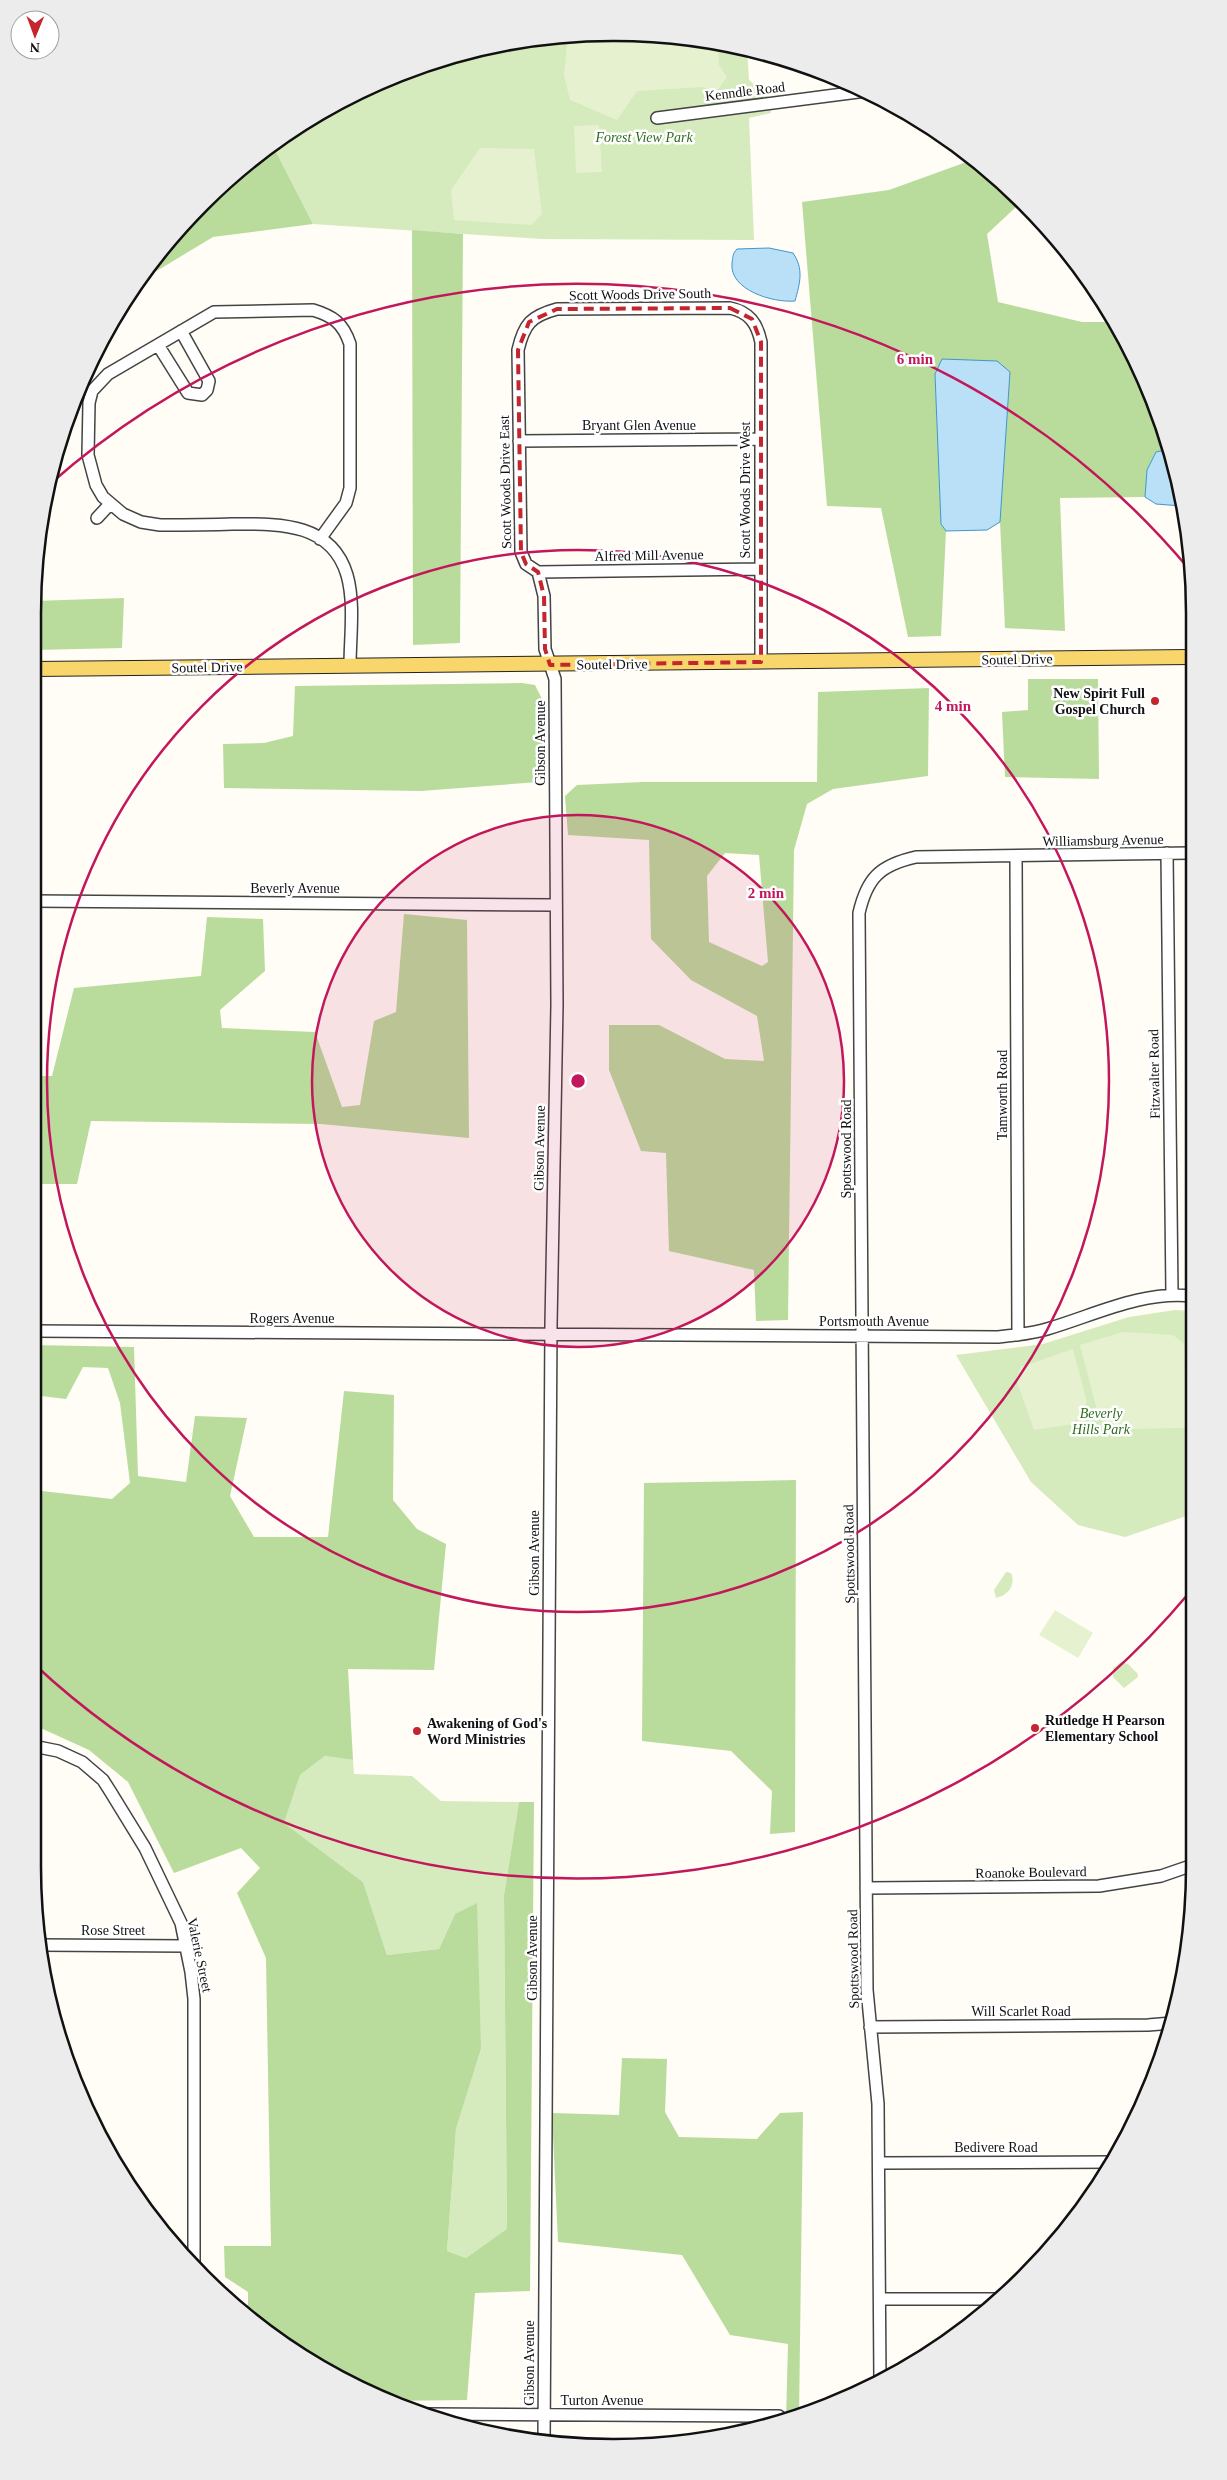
<svg xmlns="http://www.w3.org/2000/svg" width="1227" height="2480" viewBox="0 0 1227 2480" font-family="Georgia,serif">
<rect width="100%" height="100%" fill="#fffdf5"/>
<!-- green -->
<path fill="#d5ebbd" d="M651,34L747,49L749,80L769,97L771,113L749,118L754,240L542,239L313,224L273,146L323,110L426,63L537,38Z
M1175,1310L1192,1311V1514L1125,1537L1078,1525L1031,1482L956,1355L1043,1344L1129,1317Z
M1006,1572L1011,1573C1016,1585 1009,1595 996,1598L994,1590Z
M1121,1662L1128,1664L1138,1674V1677L1124,1688L1113,1677V1668Z
M325,1756L353,1760L354,1774L412,1776L441,1801L519,1802L504,1895L507,2230L466,2258L447,2251L456,2129L481,2049L455,1914L439,1949L387,1955L363,1882L284,1823L300,1775Z"/>
<!-- forest -->
<path fill="#b9dc9c" fill-rule="evenodd" d="M273,146L313,224L213,237L140,281L152,260L230,177Z
M972,160L996,176L1022,206L1016,207L987,234L998,302L1082,322H1112L1164,426L1169,449L1156,452L1147,470L1145,497L1060,498L1065,631L1005,628L1000,522L935,374L941,524L946,531L941,636L908,637L881,508L827,506L802,202L889,190Z
M412,230L463,234L460,643L413,645Z
M124,598L122,648L34,650V601Z
M1028,679H1098L1099,779L1005,777L1002,712L1028,710Z
M522,683L535,685L543,701L544,766L539,782L421,791L224,788L223,744L264,743L293,736L295,686Z
M929,688L928,776L833,789L807,804L794,850L788,1320L756,1321L754,1270L669,1251L666,1153L641,1151L609,1070V1025H659L725,1059L764,1061L757,1016L691,980L651,939L649,840L568,835L565,796L577,785L643,782H817L818,692ZM725,853L759,855L768,962L762,966L709,942L707,876Z
M404,914L467,920L469,1138L321,1124L91,1121L77,1184H33V1076H52L74,988L201,976L207,917L263,919L265,971L220,1010L222,1028L315,1032L342,1107L360,1105L374,1021L396,1012Z
M33,1345L134,1347L138,1476L186,1482L195,1416L247,1418L230,1496L254,1537H328L344,1391L394,1395L393,1500L417,1529L446,1544L434,1670L348,1669L353,1760L325,1756L300,1775L284,1823L363,1882L387,1955L439,1949L455,1914L477,1903L481,2049L456,2129L447,2251L466,2258L507,2229L504,1895L519,1802H534L530,2291L475,2293L467,2400L386,2401L323,2370L238,2309L248,2305V2292L225,2277L224,2246H271L266,1958L237,1893L260,1868L241,1848L174,1873L128,1782L89,1750L34,1725L40,1670L33,1666V1490L112,1499L130,1483L120,1403L108,1368L83,1367L66,1399L33,1395Z
M796,1480L795,1832L770,1834L772,1791L731,1751L642,1741L644,1483Z
M622,2058L667,2059L665,2112L679,2137L757,2139L780,2113L803,2112L799,2417L786,2420L788,2344L730,2335L682,2255L558,2242L552,2113L619,2115Z"/>
<!-- pitch -->
<path fill="#e6f2cf" d="M651,34L718,45L719,65L727,77L716,92L702,87L637,91L617,120L570,100L564,75L568,36Z
M599,125L602,172L576,173L574,126Z
M480,148L534,149L542,214L531,225L454,220L451,190Z
M1123,1332L1173,1335L1184,1344L1186,1428L1120,1429L1099,1417L1080,1345Z
M1073,1349L1087,1402L1073,1424L1034,1430L1016,1379L1021,1367Z
M1055,1610L1093,1633L1078,1658L1039,1635Z"/>
<!-- water -->
<path fill="#b9e0f7" stroke="#3f96cf" d="M769,248L793,253C804,269 800,283 795,301C773,303 729,290 732,263C733,256 733,253 737,249Z
M942,359L997,361L1010,372L1000,522L987,530L946,531L941,524L935,374Z
M1169,449L1182,506L1156,504L1145,497L1147,470L1156,452Z"/>
<g fill="none" stroke-linecap="round" stroke-linejoin="round">
<!-- minor casing -->
<g stroke="#444" stroke-width="14">
<path id="minor" d="M657,118L866,91
M158,345L188,393L202,395L207,390L209,381L181,331
M519,441L760,439
M97,518L110,504
M320,539L346,503L350,488V344C343,323 333,316 313,310L214,312L108,374L92,391L89,403L88,455L96,485L103,497L123,514L141,522L160,525C184,525 208,525 232,524C276,524 331,521 347,575C355,603 350,637 350,666
M538,572L760,569
M1167,853L1172,1294
M1016,856L1018,1335
M33,901L556,905
M33,1331L998,1337C1014,1335 1031,1334 1047,1329C1095,1315 1140,1291 1192,1296
M33,1746L58,1751L82,1762L103,1780L110,1791L145,1848L181,1923L191,1972L194,1999V2264
M866,1888L1099,1886L1161,1876L1193,1865
M40,1945L186,1946
M870,2027L1148,2025L1172,2023
M880,2163L1112,2162
M880,2299H1000
M880,2382L878,2104L867,1990L859,913C867,878 880,865 916,857L1190,853
M426,2414L779,2416
M544,2442L551,1325L557,1005L555,679L545,649L544,596L538,572L526,564L521,552L518,350C524,324 531,316 557,309L730,308C749,312 757,323 761,342V662"/>
</g>
<!-- major casing -->
<g stroke="#222" stroke-width="16">
<path id="major" d="M34,669L1190,657"/>
</g>
<!-- minor -->
<use href="#minor" stroke="#fff" stroke-width="11"/>
<!-- major -->
<use href="#major" stroke="#f9d66b" stroke-width="14"/>
</g>
<!-- marked area -->
<path fill="none" stroke="#c4262e" stroke-width="4" stroke-dasharray="10 6" stroke-linejoin="round" d="M730,308L752,319L761,342V662L550,665L545,649L544,596L538,572L526,564L521,552L518,350L529,322L557,309Z"/>
<!-- distance rings -->
<circle cx="578" cy="1081" r="266" fill="#c2185b" fill-opacity=".12"/>
<g fill="none" stroke="#c2185b" stroke-width="2.5">
<circle cx="578" cy="1081" r="266"/>
<circle cx="578" cy="1081" r="531"/>
<path d="M1189 1593A797 797 0 0 1 34 1664M50 484A797 797 0 0 1 1189 569"/>
</g>
<!-- markers -->
<g fill="#c4262e" stroke="#fff" stroke-width="2">
<circle cx="1155" cy="701" r="5"/>
<circle cx="1035" cy="1728" r="5"/>
<circle cx="417" cy="1731" r="5"/>
</g>
<g text-anchor="middle" stroke-width="5" stroke-linejoin="round" paint-order="stroke">
<!-- street labels -->
<g font-size="14" fill="#111" stroke="#fff">
<text transform="translate(745 91) rotate(-7)" y="5">Kenndle Road</text>
<text transform="translate(640 294) rotate(-1)" y="5">Scott Woods Drive South</text>
<text x="639" y="430">Bryant Glen Avenue</text>
<text transform="translate(505 482) rotate(-91)" y="5">Scott Woods Drive East</text>
<text transform="translate(745 490) rotate(-90)" y="5">Scott Woods Drive West</text>
<text transform="translate(649 555) rotate(-1)" y="5">Alfred Mill Avenue</text>
<text transform="translate(1017 659) rotate(-1)" y="5">Soutel Drive</text>
<text transform="translate(612 664) rotate(-1)" y="5">Soutel Drive</text>
<text transform="translate(207 667) rotate(-1)" y="5">Soutel Drive</text>
<text transform="translate(540 743) rotate(-90)" y="5">Gibson Avenue</text>
<text transform="translate(1103 840) rotate(-1)" y="5">Williamsburg Avenue</text>
<text x="295" y="893">Beverly Avenue</text>
<text transform="translate(1154 1074) rotate(-91)" y="5">Fitzwalter Road</text>
<text transform="translate(1002 1095) rotate(-90)" y="5">Tamworth Road</text>
<text transform="translate(539 1148) rotate(-89)" y="5">Gibson Avenue</text>
<text transform="translate(846 1149) rotate(-90)" y="5">Spottswood Road</text>
<text x="292" y="1323">Rogers Avenue</text>
<text x="874" y="1326">Portsmouth Avenue</text>
<text transform="translate(534 1553) rotate(-90)" y="5">Gibson Avenue</text>
<text transform="translate(849 1554) rotate(-91)" y="5">Spottswood Road</text>
<text transform="translate(1031 1872) rotate(-1)" y="5">Roanoke Boulevard</text>
<text x="113" y="1935">Rose Street</text>
<text transform="translate(200 1955) rotate(78)" y="5">Valerie Street</text>
<text transform="translate(532 1958) rotate(-90)" y="5">Gibson Avenue</text>
<text transform="translate(853 1959) rotate(-91)" y="5">Spottswood Road</text>
<text x="1021" y="2016">Will Scarlet Road</text>
<text x="996" y="2152">Bedivere Road</text>
<text transform="translate(529 2363) rotate(-90)" y="5">Gibson Avenue</text>
<text x="602" y="2405">Turton Avenue</text>
</g>
<!-- park labels -->
<g font-size="14" font-style="italic" fill="#2f6b1f" stroke="#fff">
<text x="644" y="142">Forest View Park</text>
<text x="1101" y="1418">Beverly<tspan x="1101" dy="16">Hills Park</tspan></text>
</g>
<!-- poi labels -->
<g font-size="14" font-weight="bold" fill="#111" stroke="#fff" text-anchor="start">
<text x="1145" y="698" text-anchor="end">New Spirit Full<tspan x="1145" dy="16">Gospel Church</tspan></text>
<text x="1045" y="1725">Rutledge H Pearson<tspan x="1045" dy="16">Elementary School</tspan></text>
<text x="427" y="1728">Awakening of God's<tspan x="427" dy="16">Word Ministries</tspan></text>
</g>
</g>
<!-- crop -->
<path d="M0 0H1227V2480H0ZM613 41H614A572 572 0 0 1 1186 613V1867A572 572 0 0 1 614 2439H613A572 572 0 0 1 41 1867V613A572 572 0 0 1 613 41Z" fill="#ececec" fill-rule="evenodd"/>
<path fill="none" stroke="#111" stroke-width="2.5" d="M613 41H614A572 572 0 0 1 1186 613V1867A572 572 0 0 1 614 2439H613A572 572 0 0 1 41 1867V613A572 572 0 0 1 613 41Z"/>
<circle cx="578" cy="1081" r="8" fill="#c2185b" stroke="#fff" stroke-width="2.5"/>
<g font-size="15" text-anchor="middle" font-weight="bold" fill="#c2185b" stroke="#fff" stroke-width="5" stroke-linejoin="round" paint-order="stroke">
<text x="915" y="364">6 min</text>
<text x="953" y="711">4 min</text>
<text x="766" y="898">2 min</text>
</g>
<!-- north arrow -->
<g transform="translate(35 35) rotate(181)"><circle r="24" fill="#ffffff" stroke="#a0a0a0"/>
<path d="M0-4L9 19L0 12L-9 19Z" fill="#c4262e"/>
<text y="-8" font-size="14" font-weight="bold" text-anchor="middle" fill="#111111">N</text>
</g>
</svg>
